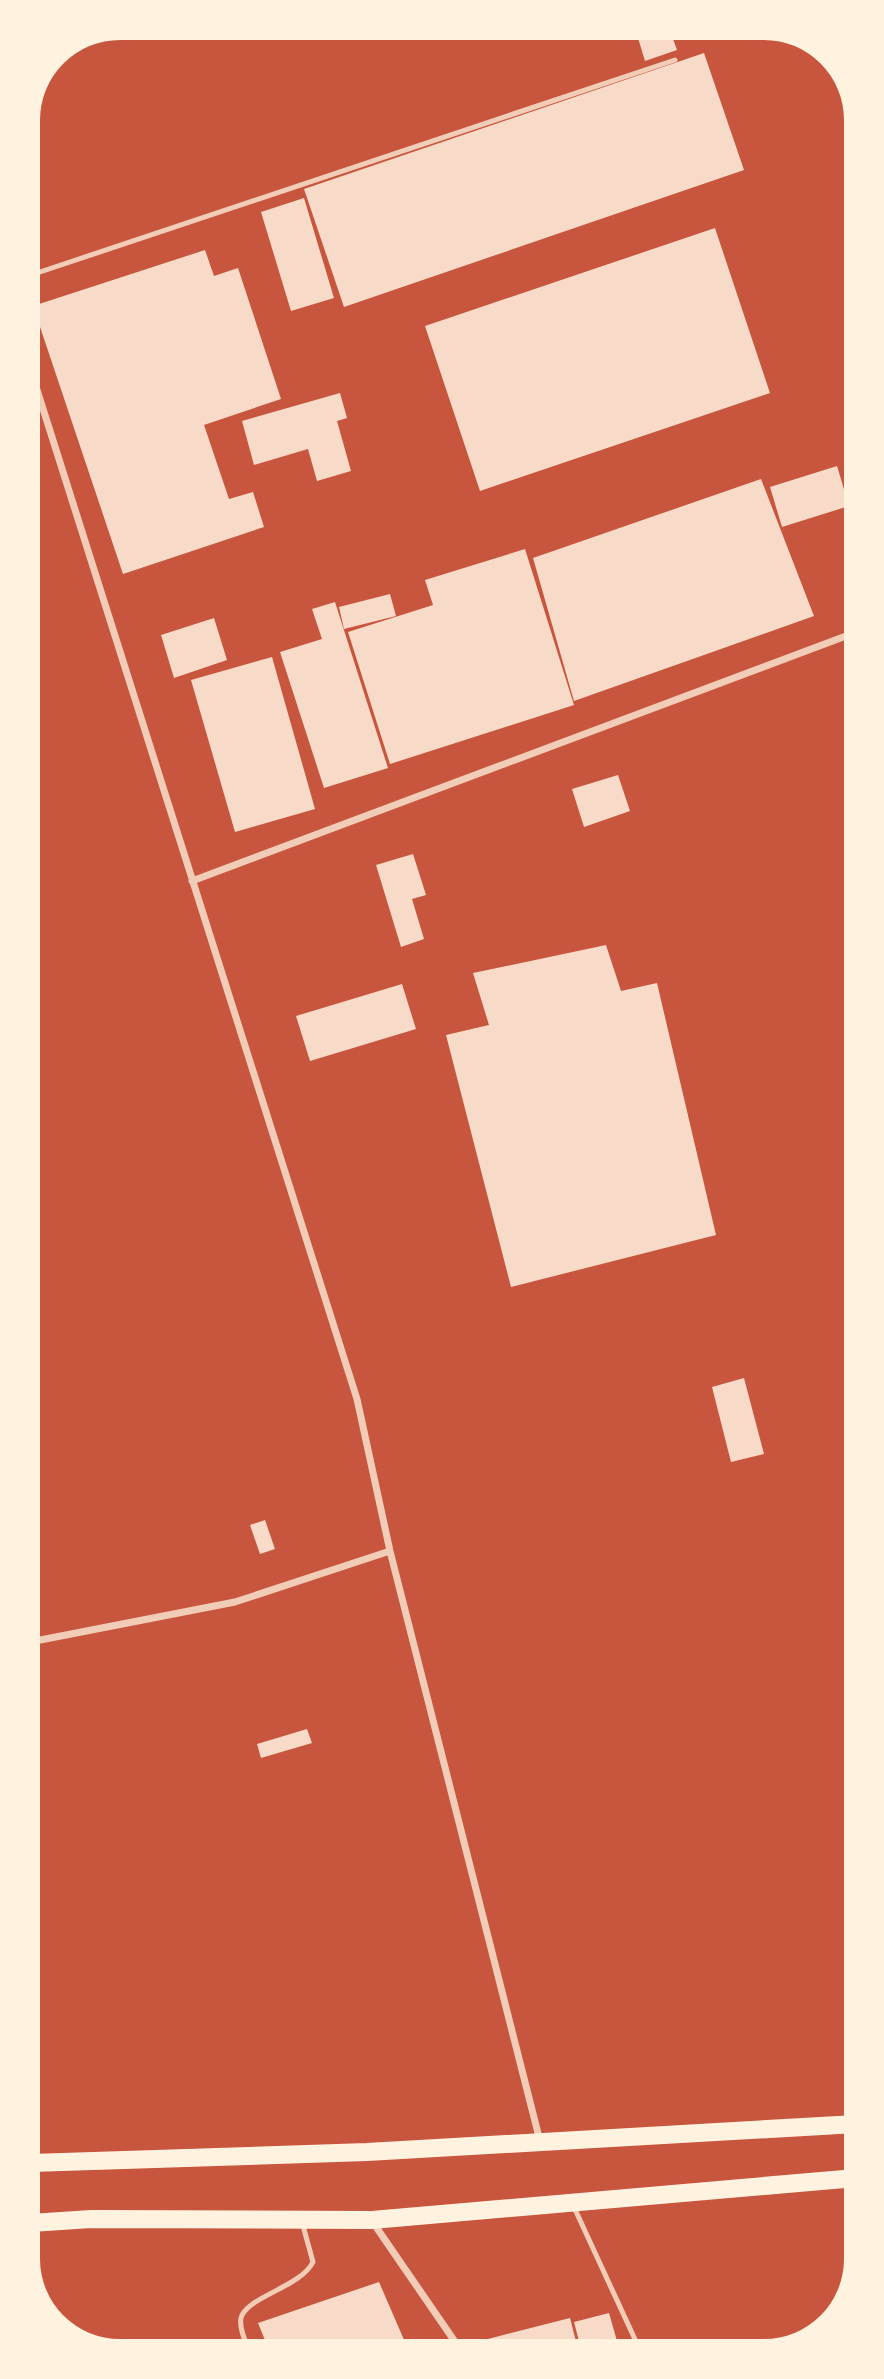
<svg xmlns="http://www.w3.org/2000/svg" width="884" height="2379" viewBox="0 0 884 2379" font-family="'IBM Plex Serif',serif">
<rect width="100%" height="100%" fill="#c8553d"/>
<!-- building -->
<path fill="#f7dbc8" d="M635,28H669L677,50L645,61Z
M704,53L744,170L344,307L304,189Z
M304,198L334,298L291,311L261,212Z
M715,228L770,393L480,491L425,326Z
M205,250L214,276L238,268L281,399L204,425L229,499L253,492L264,527L123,574L33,306Z
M340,393L347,418L337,421L351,471L317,481L308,449L254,465L242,421Z
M837,466L849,506L782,527L770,487Z
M761,479L814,616L574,701L533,558Z
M525,549L574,705L390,764L348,632L433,605L425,580Z
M390,594L396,616L344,629L339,607Z
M335,602L388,768L324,788L280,652L322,639L312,609Z
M214,618L227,660L174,678L161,635Z
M272,657L315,809L235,832L191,680Z
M618,775L630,811L584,827L572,789Z
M413,854L426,895L412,899L424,939L401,947L376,865Z
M606,945L621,991L657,983L716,1235L511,1287L446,1035L489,1025L473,973Z
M402,984L416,1029L310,1061L296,1016Z
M744,1378L764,1454L731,1462L712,1387Z
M265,1520L275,1549L260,1554L250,1525Z
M307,1729L312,1743L261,1758L257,1744Z
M379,2282L408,2349L269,2350L258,2323Z
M609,2313L619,2348L581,2349L574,2322Z
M570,2318L578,2349H486L484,2340Z"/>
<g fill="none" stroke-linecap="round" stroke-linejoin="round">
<!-- service -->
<path stroke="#f1ccb7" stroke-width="5" d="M28,276L675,60
M573,2205L639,2348
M249,2350C245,2341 239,2328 241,2318C246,2297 301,2287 313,2262L302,2222"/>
<!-- minor -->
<path stroke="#f1ccb7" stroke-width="7" d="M32,374L357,1399L390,1551L540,2141
M192,881L854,633
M30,1642L235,1602L390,1551
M372,2221L460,2349"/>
<!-- primary -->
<path stroke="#fff3e0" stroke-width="18" d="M31,2163L367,2152L856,2124
M31,2223L91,2219L372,2220L856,2178"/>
</g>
<!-- crop -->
<path d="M0 0H884V2379H0ZM120 40H764A80 80 0 0 1 844 120V2259A80 80 0 0 1 764 2339H120A80 80 0 0 1 40 2259V120A80 80 0 0 1 120 40Z" fill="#fff3e0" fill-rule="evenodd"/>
</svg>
